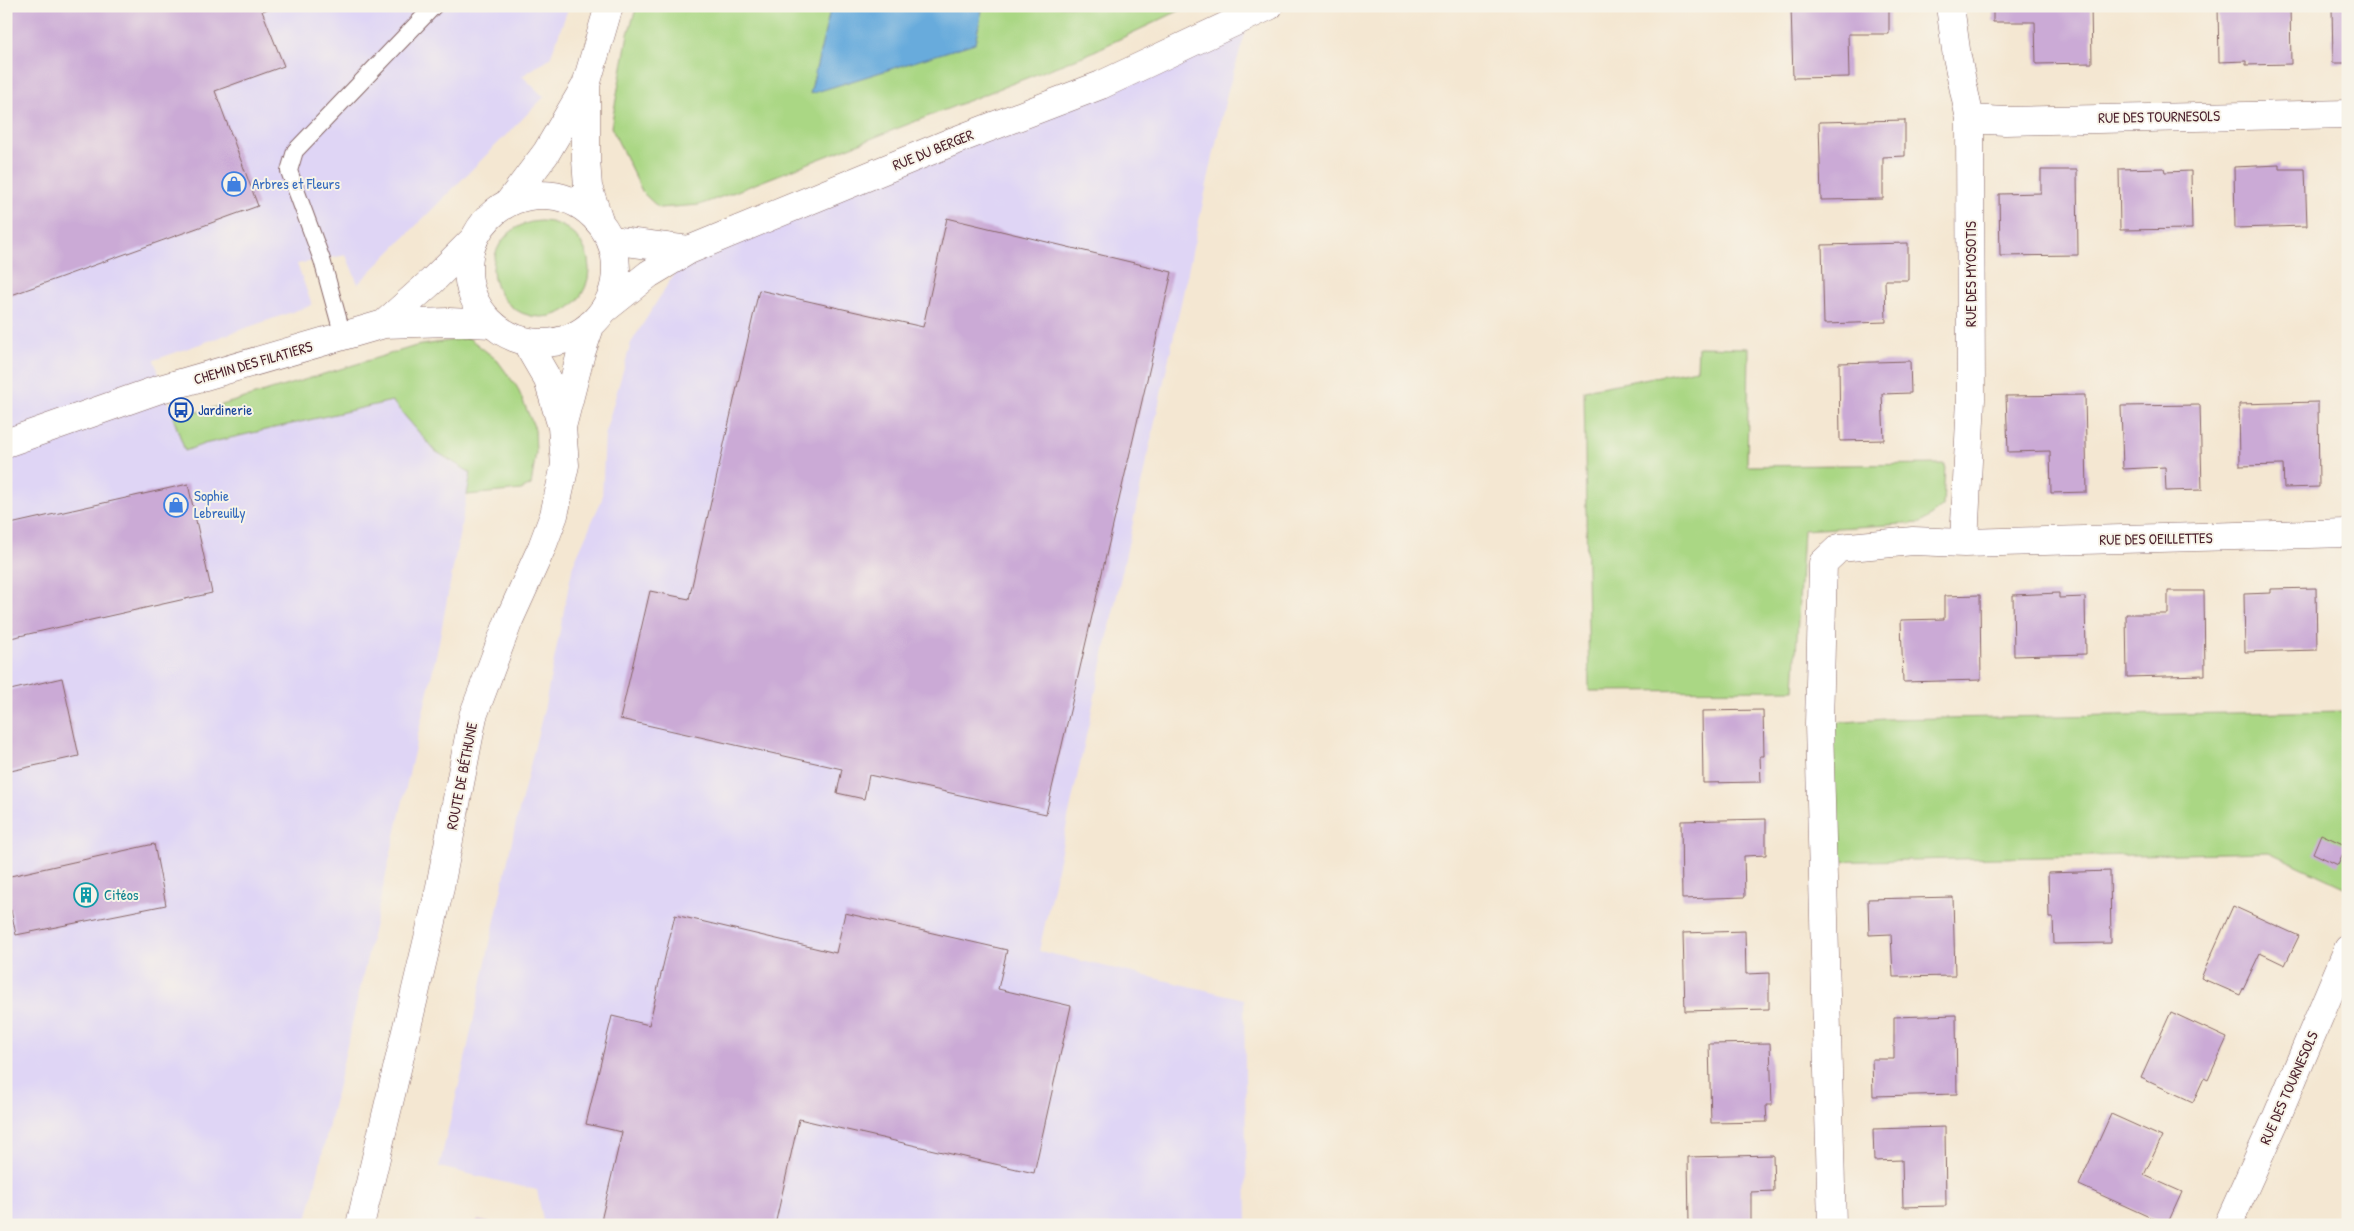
<svg xmlns="http://www.w3.org/2000/svg" width="2354" height="1231" viewBox="0 0 2354 1231" font-family="'Patrick Hand',sans-serif">
<rect width="100%" height="100%" fill="#f7f3e8"/>
<filter id="ink" filterUnits="userSpaceOnUse"><feTurbulence type="fractalNoise" baseFrequency=".02" numOctaves="2"/><feDisplacementMap in="SourceGraphic" scale="10" xChannelSelector="R" yChannelSelector="G"/><feConvolveMatrix kernelMatrix="1 2 1 2 8 2 1 2 1" color-interpolation-filters="sRGB"/></filter>
<filter id="wash" filterUnits="userSpaceOnUse"><feTurbulence type="fractalNoise" baseFrequency=".0096" numOctaves="4" result="noise"/><feDisplacementMap in="SourceGraphic" scale="20" xChannelSelector="R" yChannelSelector="G"/><feGaussianBlur stdDeviation="1.12" result="paint"/><feColorMatrix in="noise" values="0 0 0 0 0 0 0 0 0 0 0 0 0 0 0 0 0 1.4 0 .05"/><feComposite in="paint" operator="in"/></filter>
<g filter="url(#wash)">
<rect width="100%" height="100%" fill="#f4e7d2"/>
<!-- built -->
<path fill="#dfd5f5" d="M6,6H569L550,58L522,76L544,97L358,284L346,255L297,264L312,305L154,360L185,450L204,444L392,401L435,451L471,473L438,647L306,1225H6Z
M1251,15L1227,93L1039,951L1244,999L1247,1225H544L537,1190L439,1167L464,1064L515,827L545,705L573,565L602,499L605,433L631,343L689,250Z"/>
<!-- green -->
<path fill="#aad784" stroke="#7a7b58" d="M637,6H1189L1088,54L732,193L699,205L659,208L643,193L611,127L628,34Z
M493 269a48 48 0 1 1 96 0a48 48 0 1 1-96 0Z
M469,338L497,360L517,387L535,429L536,452L531,485L521,490L467,495L471,473L435,451L392,401L204,444L185,451L173,417L202,411L416,346Z
M1698,347L1749,348L1747,466L1945,464L1943,506L1921,523L1803,530L1794,690L1589,691L1584,390L1697,369Z
M2348,711V889L2269,852L1821,862L1819,724L1885,719Z"/>
<!-- water -->
<path fill="#67abdc" stroke="#586584" d="M831,6H983L975,43L810,94Z"/>
<g id="blocks">
<!-- building -->
<path fill="#cbaad6" d="M6,6H277L262,11L284,66L215,91L258,206L6,297Z
M1791,6H1889V34H1848L1849,77L1793,78Z
M1993,6H2091L2092,63L2036,64L2035,22H1993Z
M2218,6H2290L2291,64L2246,65V61L2219,62Z
M2332,6H2348V63H2333Z
M1905,120V156L1883,157V199L1821,200L1819,122Z
M2279,165V169H2305L2307,226L2235,228L2234,167Z
M2164,168L2165,172L2191,171L2192,229L2120,230L2119,169Z
M2041,170H2077L2078,255L2000,256L1999,194L2041,193Z
M947,218L1172,272L1046,814L869,775L864,799L837,793L842,769L620,719L650,591L689,599L759,290L923,327Z
M1908,243V280H1885L1886,322L1824,324L1822,245Z
M1910,361L1911,393L1882,394L1884,440L1840,441L1839,363Z
M2085,395L2087,492L2051,493L2050,451L2008,452L2006,396Z
M2318,402L2319,487L2284,488L2283,465L2240,466L2239,404Z
M2200,405L2202,490L2166,491L2165,467L2123,469L2121,406Z
M188,484L212,593L6,639V525Z
M2316,588L2317,650L2245,652L2244,594L2271,593V589Z
M2168,591H2204L2205,675L2127,677L2126,614H2168Z
M2059,593V598L2085,597L2086,654L2014,656L2013,595Z
M1980,595L1981,680L1903,682L1901,620L1944,619V596Z
M62,678L79,756L6,772V691Z
M1763,710L1764,756H1760L1761,782L1703,783L1702,711Z
M1766,819V855L1744,856L1745,897L1682,899L1681,821Z
M2321,834L2347,846L2338,865L2313,853Z
M154,844L166,905L16,935L11,910L6,911V877Z
M2110,871L2111,943L2054,944L2053,918H2049L2048,873Z
M1953,897L1955,976L1893,977L1891,934L1869,935L1868,899Z
M2233,906L2299,936L2285,965L2260,953L2240,995L2201,978Z
M845,913L1007,950L998,989L1071,1006L1034,1173L799,1119L775,1225H600L622,1132L586,1124L612,1016L649,1025L675,915L836,953Z
M1745,931L1746,974L1769,973V1009L1685,1011L1683,933Z
M2171,1012L2227,1038L2208,1080L2204,1078L2193,1102L2141,1078Z
M1956,1015L1957,1094L1873,1096L1872,1059H1894V1017Z
M1770,1043L1772,1105H1766L1767,1122L1711,1123L1709,1044Z
M2111,1114L2162,1137L2144,1175L2182,1192L2167,1225L2079,1185Z
M1945,1127L1946,1206L1903,1207L1902,1160L1874,1161L1873,1129Z
M1773,1155L1774,1191L1751,1192V1225H1689L1688,1157Z
M477,1220L495,1224V1225H476Z"/>
</g>
</g>
<g filter="url(#ink)">
<use href="#blocks" fill-opacity="0" stroke="#866565" stroke-width="1"/>
<g fill="none" stroke-linecap="round" stroke-linejoin="round">
<!-- lane casing -->
<g stroke="#866565" stroke-width="18">
<path id="lane" d="M343,336L322,260L289,171L295,151L434,6"/>
</g>
<!-- street casing -->
<g stroke="#866565" stroke-width="29">
<path id="street" d="M1950,6L1957,57L1970,119L1971,399L1964,543
M1970,119L2005,121L2348,114
M611,240L689,250
M605,309L649,274L689,250L954,141L1101,85L1269,6
M384,324L449,322L492,324
M6,443L157,390L384,324L432,281L474,239
M1832,1225L1819,724L1823,563L1839,548L1913,541L1964,543L2348,533
M2228,1225L2275,1121L2348,949"/>
</g>
<!-- secondary casing -->
<g stroke="#866565" stroke-width="29">
<path id="secondary" d="M586,87V160L588,187L599,220
M468 269a74 74 0 1 1 148 0a74 74 0 1 1-148 0Z
M510,201L546,153L586,85L609,6
M562,427L581,353L591,324
M360,1225L439,892L473,716L509,620L542,547L554,515L565,465L562,427L548,380L526,342"/>
</g>
<!-- lane -->
<use href="#lane" stroke="#fff" stroke-width="16"/>
<!-- street -->
<use href="#street" stroke="#fff" stroke-width="28"/>
<!-- secondary -->
<use href="#secondary" stroke="#fff" stroke-width="28"/>
</g>
</g>
<!-- icons -->
<defs>
<g id="shop-ring" transform="scale(1.25)"><circle r="9.5" fill="#f7f3e8" stroke="#3f7fe0" stroke-width="1.5"/><path d="M-5-2.5h2.3a2.7 3.5 0 0 1 5.4 0H5L5.5 6h-11ZM-1.5-2.5h3a1.5 2.3 0 0 0-3 0Z" fill="#3f7fe0"/></g>
<g id="bus-ring" transform="scale(1.25)"><circle r="9.5" fill="#f7f3e8" stroke="#1a4fb4" stroke-width="1.5"/><path d="M-5-6H5V4H4V6H2V4H-2V6H-4V4H-5ZM-3.5-4V0h7V-4ZM-3.5 1.2v1.5H-2V1.2ZM2 1.2v1.5H3.5V1.2Z" fill="#1a4fb4"/></g>
<g id="building-ring" transform="scale(1.25)"><circle r="9.5" fill="#f7f3e8" stroke="#0f9aa8" stroke-width="1.5"/><path d="M-4-6H4V6H1V3H-1V6H-4ZM-2.5-4.3h1.7v1.8h-1.7ZM.8-4.3h1.7v1.8H.8ZM-2.5-1h1.7V.8h-1.7ZM.8-1h1.7V.8H.8Z" fill="#0f9aa8"/></g>
</defs>
<g fill-rule="evenodd">
<use href="#shop-ring" x="234" y="184"/>
<use href="#bus-ring" x="181" y="410"/>
<use href="#shop-ring" x="176" y="505"/>
<use href="#building-ring" x="86" y="895"/>
</g>
<g text-anchor="middle" stroke-width="4" stroke-linejoin="round" paint-order="stroke">
<!-- street labels -->
<g font-size="15" fill="#4a1f2b" stroke="#f7f3e8">
<text transform="translate(2159 117) rotate(-1)" y="5">RUE DES TOURNESOLS</text>
<text transform="translate(933 150) rotate(-22)" y="5">RUE DU BERGER</text>
<text transform="translate(1971 274) rotate(-90)" y="5">RUE DES MYOSOTIS</text>
<text transform="translate(253 363) rotate(-16)" y="5">CHEMIN DES FILATIERS</text>
<text transform="translate(2156 539) rotate(-1)" y="5">RUE DES OEILLETTES</text>
<text transform="translate(462 776) rotate(-79)" y="5">ROUTE DE BÉTHUNE</text>
<text transform="translate(2289 1088) rotate(-66)" y="5">RUE DES TOURNESOLS</text>
</g>
<!-- shop labels -->
<g font-size="15" fill="#366cbe" stroke="#f7f3e8" text-anchor="start">
<text x="252" y="189">Arbres et Fleurs</text>
<text x="194" y="501">Sophie<tspan x="194" dy="17">Lebreuilly</tspan></text>
</g>
<!-- transit labels -->
<g font-size="15" fill="#164399" stroke="#f7f3e8" text-anchor="start">
<text x="198" y="415">Jardinerie</text>
</g>
<!-- culture labels -->
<g font-size="15" fill="#0d838f" stroke="#f7f3e8" text-anchor="start">
<text x="104" y="900">Citéos</text>
</g>
</g>
<!-- margin -->
<rect width="2354" height="1231" fill="none" stroke="#f7f3e8" stroke-width="25"/>
</svg>
